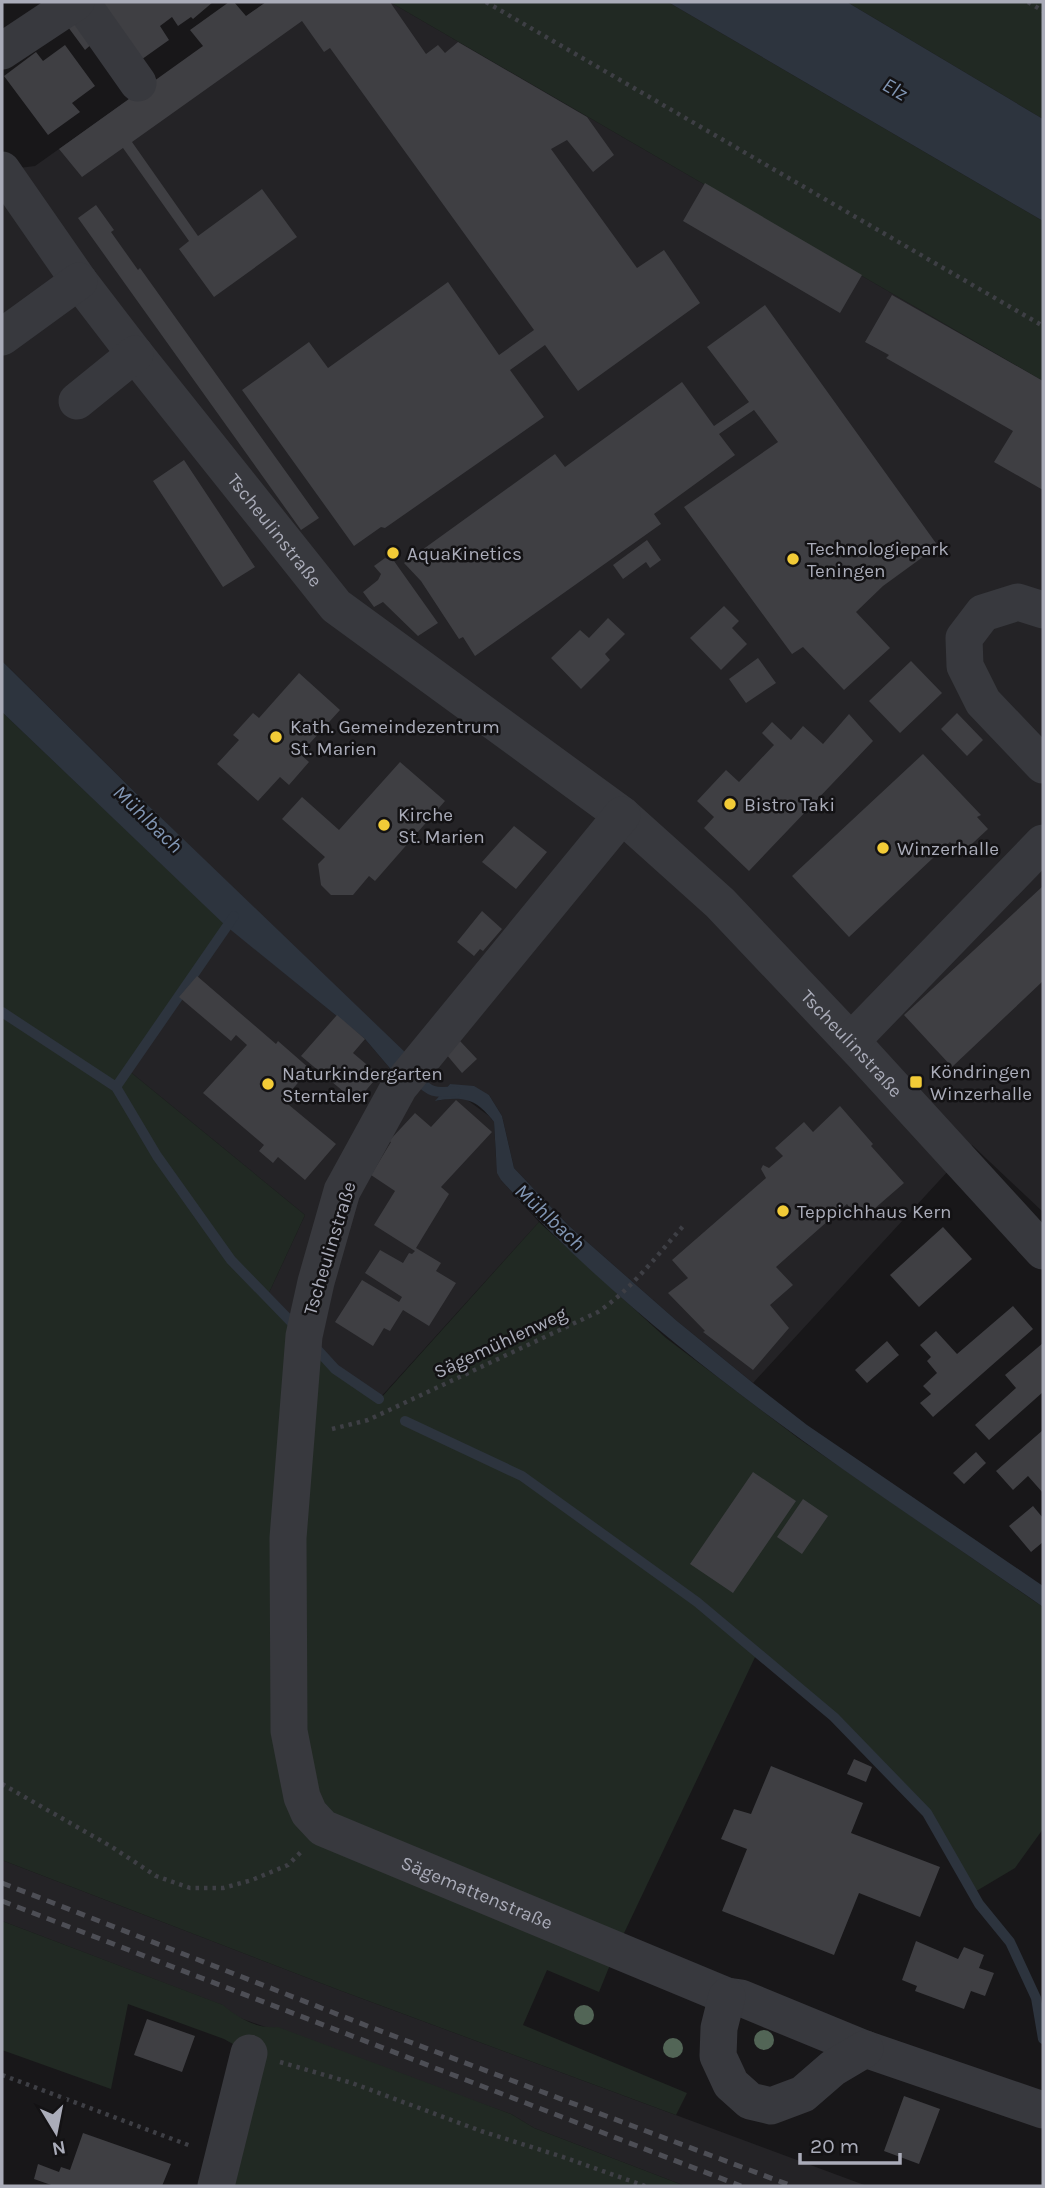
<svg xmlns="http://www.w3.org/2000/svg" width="1045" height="2188" viewBox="0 0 1045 2188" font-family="Karla,sans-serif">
<rect width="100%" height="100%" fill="#181719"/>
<!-- built -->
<path fill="#242326" d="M266,2H390L1043,381V1212L972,1145L753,1383L677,1321L568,1225L514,1168L502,1116L489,1095L450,1084L436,1101L456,1097L466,1099L489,1116L494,1122L496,1157L501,1180L539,1222L379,1399L335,1369L267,1297L305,1215L128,1070L227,926L365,1039L394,1073L402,1065L152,809L2,661V170L35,166Z
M2,1860L339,1990L867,2186H685L534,2128L511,2114L237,2017L222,2005L2,1921Z"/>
<!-- green -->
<path fill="#212923" d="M390,2H668L1043,221V381Z
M847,2H1043V119Z
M2,712L227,926L128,1070L305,1215L267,1297L335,1369L380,1399L539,1222L666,1338L798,1438L1043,1607V1829L1015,1868L973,1893L927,1813L834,1717L757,1653L616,1950L599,1992L547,1970L523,2025L687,2093L676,2115L339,1990L2,1860Z
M2,1921L223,2005C238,2018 257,2029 278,2027L511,2114L534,2128L685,2186H216L249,2053L224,2039L128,2004L111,2089L2,2050Z"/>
<!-- water -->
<path fill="#2d343e" d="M668,2H847L1043,119V221Z
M2,661L152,809L409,1056L394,1073L365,1039L226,926L2,712Z
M450,1084L474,1086L489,1095L502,1116L514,1168L568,1225L677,1321L753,1383L807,1425L1043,1586V1607C854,1476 657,1352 501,1180L497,1173L494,1122C476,1098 463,1096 435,1101Z"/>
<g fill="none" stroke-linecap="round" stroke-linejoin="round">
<!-- stream -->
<path stroke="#2d343e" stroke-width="10" d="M2,1012L116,1087L157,1156L231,1260L298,1329
M414,1077C431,1092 433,1094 456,1091
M116,1087L234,916
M313,1345L335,1369L379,1399
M405,1421L522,1476L697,1602L834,1717L927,1813L979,1904L1010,1942L1036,1998L1043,2039"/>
</g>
<!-- building -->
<path fill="#3f3f43" d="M99,2H213L193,19L191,17L178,26L172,17L160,26L169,40L138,62Z
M229,2H234L246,16L266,2H390L426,54L438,45L445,53L458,42L587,117L614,155L593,172L567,140L551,149L637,268L664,250L700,303L578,391L545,345L510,370L544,417L385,528L381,527L354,546L242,390L309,342L328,368L448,282L499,355L534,330L330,48L324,52L302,21L132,142L198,236L262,189L297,237L214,297L179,249L189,241L123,148L82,177L59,149L203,46L190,30Z
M77,20L94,42L85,50L68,27Z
M65,45L95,86L72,103L80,112L48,135L4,76L36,52L43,61Z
M705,183L862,275L840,313L683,221Z
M96,205L114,230L111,232L138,270L140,268L319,518L301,530L78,218Z
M892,295L1043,381V490L994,462L1013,431L886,358L889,355L865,342Z
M765,305L938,546L883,586L856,612L890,648L844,690L803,647L792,654L684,507L778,442L754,410L719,434L735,455L654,514L661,524L475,656L463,637L459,639L421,581L404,563L555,454L565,467L682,382L714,426L749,402L707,347Z
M184,460L255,567L223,587L153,481Z
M647,540L661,560L650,568L646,562L623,579L613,565Z
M385,558L394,561L438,623L418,636L383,602L374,607L363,592L378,580L381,574L374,566Z
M724,606L739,621L732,628L747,644L721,670L690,638Z
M608,618L625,634L605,654L610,660L581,689L551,658L580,630L589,638Z
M758,658L776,683L746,703L729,679Z
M911,661L942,693L900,733L869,701Z
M299,673L340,710L300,754L309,762L289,785L280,777L258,801L217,764L239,740L233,735L253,713L259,718Z
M957,713L983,740L967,756L941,729Z
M849,714L873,741L749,871L704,828L714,817L697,801L726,770L739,782L774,745L762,733L772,722L791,740L803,726L823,744Z
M923,754L981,815L977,817L988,829L961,854L950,842L849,937L792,876Z
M400,762L445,801L375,881L369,876L353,895H331L321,885L318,864L325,857L282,819L302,797L339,830Z
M514,826L547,852L516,889L482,862Z
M1043,886V981L952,1067L904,1015Z
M482,911L502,929L483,951L480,949L474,956L457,942Z
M197,976L276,1044L278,1041L310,1069L283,1100L336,1144L305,1180L278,1157L273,1163L259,1151L264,1145L203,1093L247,1045L236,1035L231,1041L179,997Z
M337,1015L365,1039L353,1053L379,1075L356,1102L301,1056Z
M460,1041L477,1059L462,1073L446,1054Z
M456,1100L492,1132L441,1187L449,1194L416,1248L441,1263L436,1271L456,1283L429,1326L403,1310L390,1331L384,1328L373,1346L335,1322L362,1280L399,1302L402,1297L365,1273L380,1250L403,1263L409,1253L412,1254L415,1251L374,1225L395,1191L371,1175L391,1142L389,1141L415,1113L431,1127Z
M840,1106L873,1144L871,1146L904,1183L866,1216L860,1208L854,1214L847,1204L776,1267L793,1285L770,1305L789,1328L753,1370L703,1332L705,1331L668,1293L688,1278L672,1260L766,1178L761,1169L763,1165L769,1168L783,1156L775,1148L804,1122L813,1132Z
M943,1227L972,1259L919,1307L890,1275Z
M1013,1306L1033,1329L933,1417L920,1403L931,1394L923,1386L937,1373L927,1361L931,1357L920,1345L936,1331L957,1354Z
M887,1341L899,1355L867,1383L855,1370Z
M1043,1343V1392L989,1440L975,1425L1016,1388L1005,1375Z
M1043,1430V1493L1028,1476L1013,1490L996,1471Z
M976,1452L986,1463L964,1484L953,1473Z
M753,1472L796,1501L733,1593L690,1564Z
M803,1499L828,1516L802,1554L777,1537Z
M1033,1506L1043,1518V1542L1031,1552L1009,1526Z
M854,1759L872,1767L866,1782L847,1774Z
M771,1766L863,1803L851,1833L940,1867L920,1917L859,1893L834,1955L722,1911L747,1849L721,1839L734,1809L751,1814Z
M916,1941L958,1959L964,1947L984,1955L979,1968L994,1973L985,1996L971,1991L964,2009L915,1991L917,1986L902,1980Z
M147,2019L195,2036L182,2072L134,2055Z
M904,2096L940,2109L919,2164L884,2151Z
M83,2133L171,2164L162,2186H54L34,2179L38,2164L59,2172L61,2167L70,2170Z"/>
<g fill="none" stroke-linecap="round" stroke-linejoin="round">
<!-- path -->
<path stroke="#3e3f45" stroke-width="4.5" stroke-dasharray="3.5 5" stroke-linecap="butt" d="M486,2L1043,326
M1028,2L1043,11
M332,1429L368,1420L598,1312C632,1289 658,1254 685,1224
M2,1784L112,1847L156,1876L190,1888H223L252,1880L288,1865L301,1852
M280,2062L352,2083L481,2131L563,2157L645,2186
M2,2075L191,2146"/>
<!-- minor -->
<g stroke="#38393e" stroke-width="37">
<path d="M81,2L138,83"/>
<path d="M2,51L76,2"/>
<path id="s1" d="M2,170L79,281L135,354L336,606L622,815L720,903L862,1053L1043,1251"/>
<path d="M2,337L79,281"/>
<path d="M77,401L135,354"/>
<path d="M1043,610L1018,602L983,613L964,638L965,666L983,702L1043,765"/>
<path id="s2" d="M622,815L399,1087L342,1191L316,1282L304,1336L288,1538L289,1731L302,1797L309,1813L323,1828L727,1996L741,1998L865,2049L1043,2110"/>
<path d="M851,1041L1043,843"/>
<path d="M727,1996L719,2028L718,2056L731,2084L750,2101L771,2106L803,2094L833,2068L865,2049"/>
<path d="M216,2186L249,2053"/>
</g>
<!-- rail -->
<path stroke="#4d4e55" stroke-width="5" stroke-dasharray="9 7" stroke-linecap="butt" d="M2,1883L370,2027L792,2186
M2,1901L741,2186"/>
</g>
<!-- trees -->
<g fill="#526556">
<circle cx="584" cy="2015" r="10"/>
<circle cx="764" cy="2040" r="10"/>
<circle cx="673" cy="2048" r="10"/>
</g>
<!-- markers -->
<g fill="#f2cb37" stroke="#131214" stroke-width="2.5">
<circle cx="393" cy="553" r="7"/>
<circle cx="793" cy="559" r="7"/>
<circle cx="276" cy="737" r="7"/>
<circle cx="730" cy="804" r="7"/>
<circle cx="384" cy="825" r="7"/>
<circle cx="883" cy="848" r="7"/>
<rect x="909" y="1075" width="14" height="14" rx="3.5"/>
<circle cx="268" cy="1084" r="7"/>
<circle cx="783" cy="1211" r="7"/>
</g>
<g text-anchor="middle" stroke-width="5" stroke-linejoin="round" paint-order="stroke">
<!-- street labels -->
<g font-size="19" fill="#aaacb9" stroke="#131214">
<text dy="7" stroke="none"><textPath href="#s1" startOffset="452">Tscheulinstraße</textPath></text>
<text dy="7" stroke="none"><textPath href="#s1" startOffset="1228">Tscheulinstraße</textPath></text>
<text transform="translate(329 1248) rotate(-73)" y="7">Tscheulinstraße</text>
<text transform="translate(500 1342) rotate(-25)" y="7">Sägemühlenweg</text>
<text dy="7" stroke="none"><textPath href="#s2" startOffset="1288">Sägemattenstraße</textPath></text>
</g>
<!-- poi labels -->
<g font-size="19" fill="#aaacb9" stroke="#131214" text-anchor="start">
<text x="807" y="555">Technologiepark<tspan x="807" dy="22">Teningen</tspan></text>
<text x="407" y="560">AquaKinetics</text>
<text x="290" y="733">Kath. Gemeindezentrum<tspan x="290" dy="22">St. Marien</tspan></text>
<text x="744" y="811">Bistro Taki</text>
<text x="398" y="821">Kirche<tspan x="398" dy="22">St. Marien</tspan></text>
<text x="897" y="855">Winzerhalle</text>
<text x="930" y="1078">Köndringen<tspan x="930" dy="22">Winzerhalle</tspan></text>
<text x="282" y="1080">Naturkindergarten<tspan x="282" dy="22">Sterntaler</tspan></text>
<text x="797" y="1218">Teppichhaus Kern</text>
</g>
<!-- water labels -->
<g font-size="21" font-style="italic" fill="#8196b4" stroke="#131214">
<text transform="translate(895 89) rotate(30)" y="7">Elz</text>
<text transform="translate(148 819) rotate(44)" y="7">Mühlbach</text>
<text transform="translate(550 1217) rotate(43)" y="7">Mühlbach</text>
</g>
</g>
<!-- border -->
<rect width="1045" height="2188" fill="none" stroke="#aaacb9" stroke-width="7"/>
<!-- north arrow -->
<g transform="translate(56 2132) rotate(170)" stroke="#131214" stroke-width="5" paint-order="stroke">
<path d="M0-5L12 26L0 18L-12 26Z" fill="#aaacb9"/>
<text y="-10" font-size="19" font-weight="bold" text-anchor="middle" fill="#aaacb9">N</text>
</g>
<!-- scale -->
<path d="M800 2153v10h100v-10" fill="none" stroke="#aaacb9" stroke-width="3.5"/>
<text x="810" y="2153" font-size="21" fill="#aaacb9" stroke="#131214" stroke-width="5" paint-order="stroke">20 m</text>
</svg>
